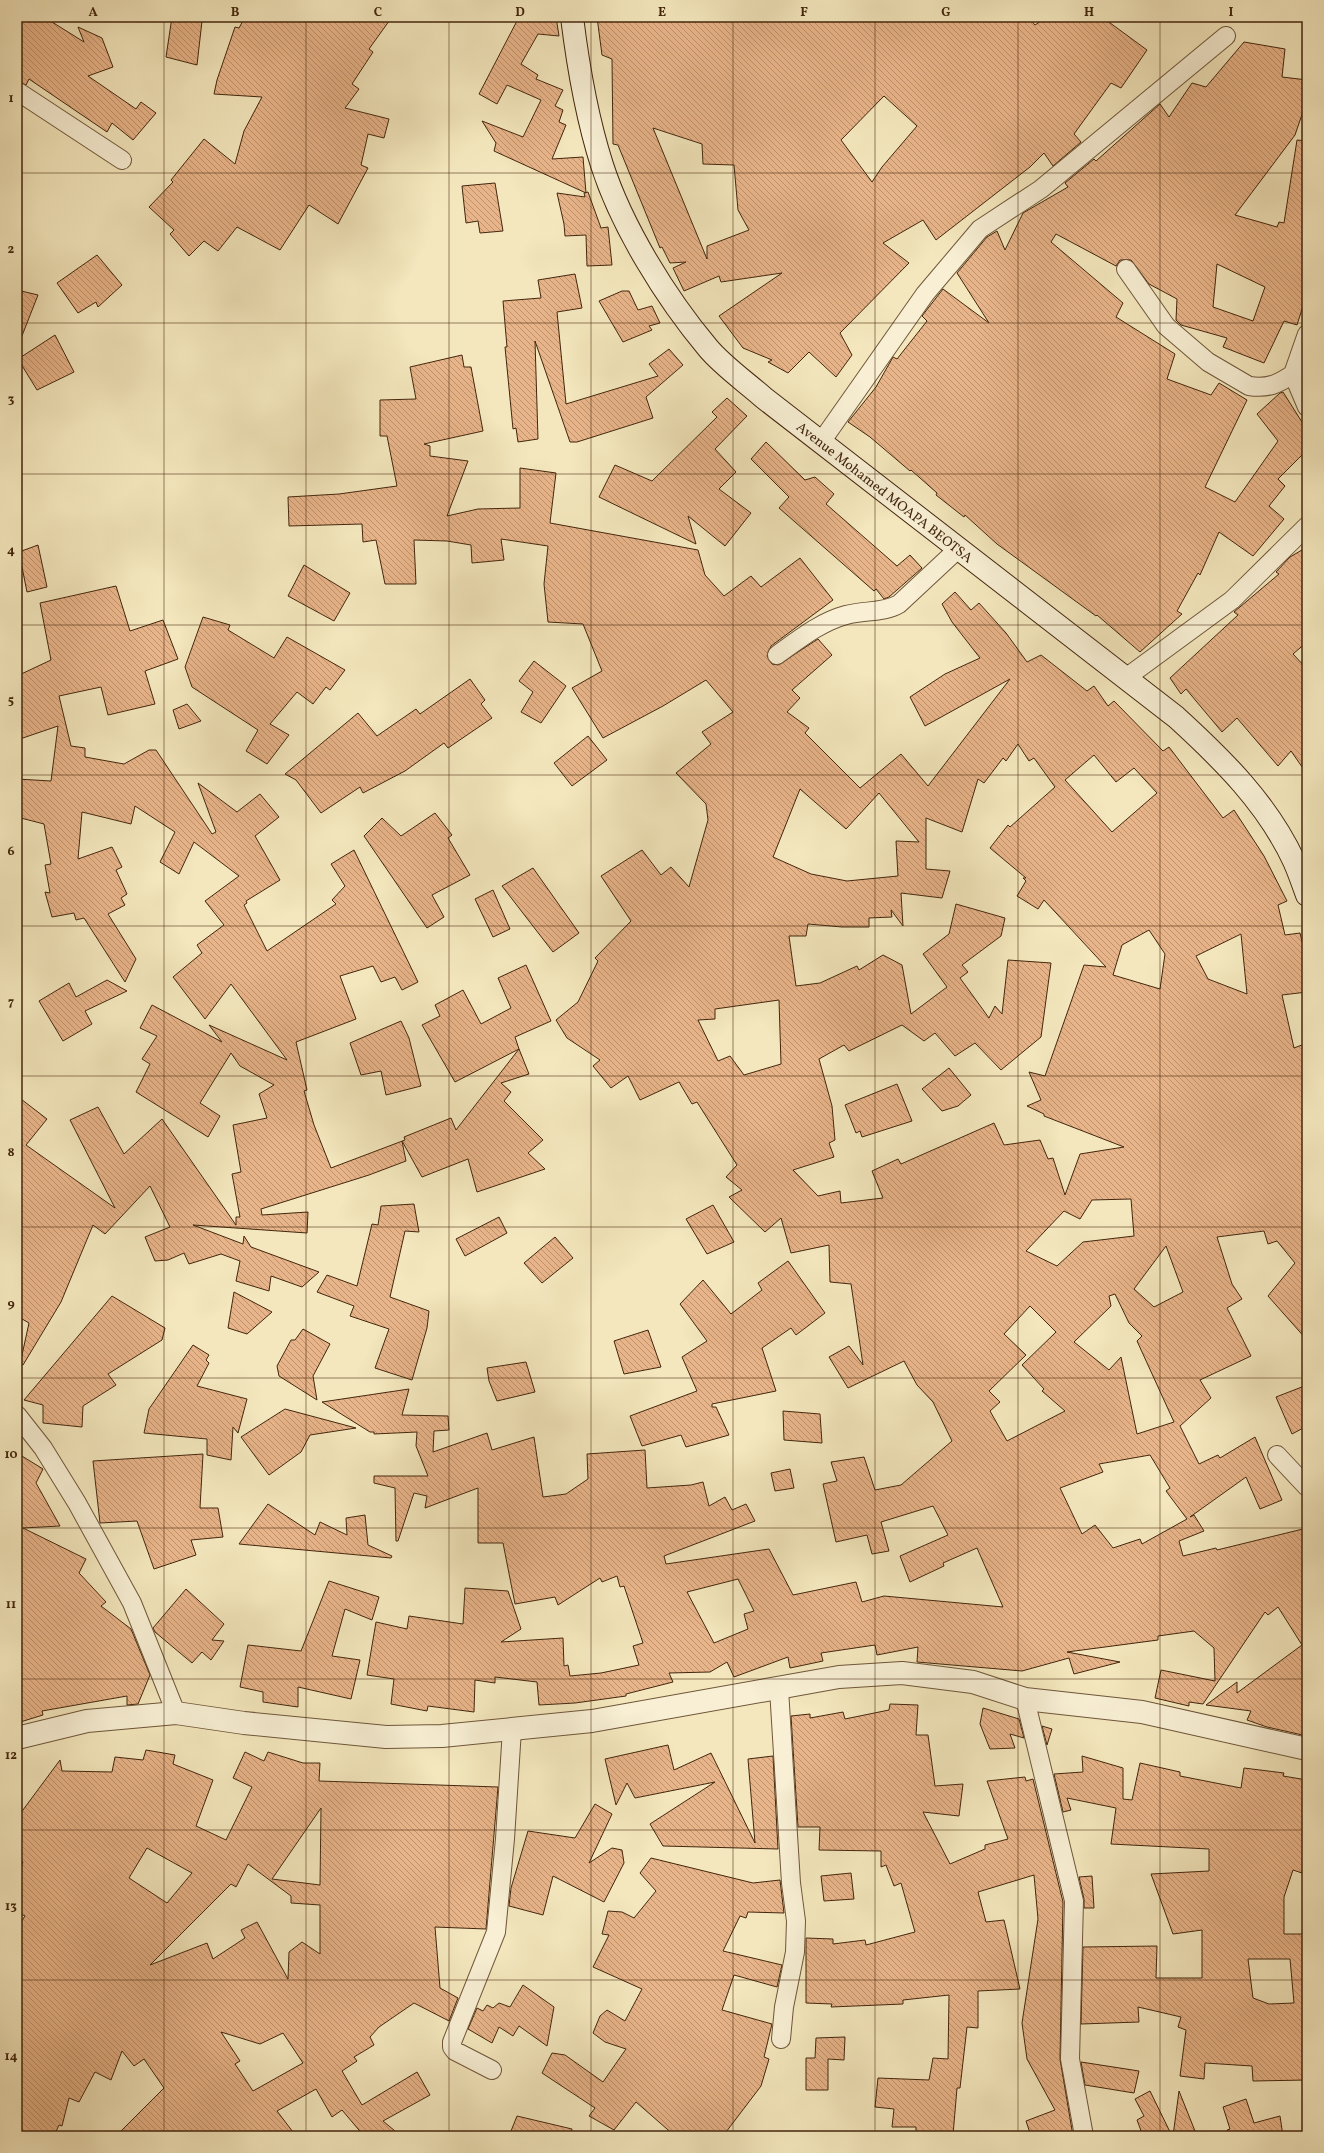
<svg xmlns="http://www.w3.org/2000/svg" width="1324" height="2153" viewBox="0 0 1324 2153" font-family="Vollkorn,serif">
<defs>
<pattern id="building-back-hatch" width="6" height="6" patternUnits="userSpaceOnUse"><rect width="6" height="6" fill="#e8b489"/><path d="M-1 5l2 2M0 0l6 6M5-1l2 2" fill="none" stroke="#be926e"/></pattern>
</defs>
<rect width="100%" height="100%" fill="#f4e7bd"/>
<filter id="stains"><feTurbulence type="fractalNoise" baseFrequency=".005" numOctaves="4"/><feColorMatrix values="0 0 0 0 .2 0 0 0 0 .09 0 0 0 0 .02 0 0 0 .5 -.17"/></filter>
<radialGradient id="worn" r=".72"><stop offset=".6" stop-color="#630" stop-opacity="0"/><stop offset="1" stop-color="#630" stop-opacity=".3"/></radialGradient>
<!-- building -->
<path fill="url(#building-back-hatch)" stroke="#43260d" fill-rule="evenodd" d="M17,17H44L84,42L78,27L102,38L113,67L88,76L136,109L141,102L156,113L133,140L112,123L107,132L29,79L26,85L17,81Z
M172,17L202,21L197,65L166,57Z
M245,17H392L369,49L373,52L352,84L359,89L345,108L389,119L384,138L368,134L361,165L368,168L338,224L309,205L280,250L237,227L218,251L204,241L189,256L170,234L174,230L149,207L173,182L171,180L204,139L235,164L244,131L262,97L214,94L217,80L235,27L239,28Z
M519,17H556L559,36L538,34L521,64L538,75L536,79L563,90L555,106L563,110L559,122L566,125L552,159L583,157L586,193L494,151L496,143L482,121L523,137L541,100L507,85L497,104L479,94Z
M597,17H1028L1035,25L1047,17H1102L1147,50L1121,88L1111,83L1074,134L1081,142L1053,166L1044,153L1030,167L936,240L923,220L883,243L909,263L840,333L852,355L836,377L809,352L788,373L768,362L772,360L743,348L719,316L782,273L721,282L719,276L684,291L673,268L686,262L670,263L662,247L660,248L618,145L613,144L612,59L602,55ZM884,96L917,126L882,167L872,182L841,140ZM653,128L702,144L703,164L734,165L738,210L749,230L707,246V259Z
M1244,42L1285,49L1282,77L1307,80V100L1295,135L1235,215L1277,227L1279,222L1284,223L1297,140L1307,141V293L1297,325L1284,321L1264,363L1223,347L1227,338L1181,325L1176,320L1177,299L1149,284L1131,260H1120L1116,266L1056,234L1051,242L1123,303L1116,317L1175,354L1167,379L1211,395L1219,383L1247,400L1205,487L1235,502L1278,441L1257,414L1280,393L1283,392L1307,430V450L1278,479L1285,486L1269,506L1284,519L1253,556L1219,532L1200,575L1198,573L1177,611L1182,614L1140,652L1097,615L1096,616L997,544L965,515L964,517L936,495L937,493L911,470L910,471L870,437L848,422L876,387L893,357L897,359L927,321L922,316L943,289L989,323L957,273L987,237L997,231L1005,250L1023,213L1068,187L1065,183L1094,159L1096,161L1160,104L1169,117L1192,83L1206,87ZM1217,264L1265,287L1253,321L1213,307Z
M495,183L503,231L480,233L478,221L466,223L462,186Z
M588,192L601,228L608,227L612,265L587,266L586,235L565,236L564,224L557,193L585,197L584,193Z
M97,255L122,285L98,307L96,302L78,313L57,283Z
M575,274L582,308L557,312L566,404L658,376L649,364L669,349L683,365L646,397L653,418L577,442H570L535,341L538,439L518,442L516,428L513,429L505,347H507L503,301L541,298L538,280Z
M17,290L38,295L18,346H17Z
M622,291H629L638,310L652,306L660,323L649,326L652,330L623,342L599,301Z
M55,335L74,372L37,390L18,359Z
M462,355L464,367H471L483,431L424,444L430,446V456L468,461L447,516L478,509L520,508V468L556,473L550,523L698,550L705,575L724,596L751,576L761,587L800,558L833,600L771,646L767,656L772,664L778,665L818,639L832,655L792,690L800,698L787,712L809,728L805,733L860,788L901,754L928,786L1010,679L925,726L910,697L945,674L980,658L952,622L942,604L955,592L971,610L979,603L1006,633L1027,662L1041,655L1087,691L1094,686L1108,706L1114,701L1163,751L1169,747L1223,818L1234,810L1264,856L1287,901L1278,905L1285,935L1300,933L1307,962V992L1282,995L1294,1048L1307,1043V1340L1268,1296L1295,1263L1277,1241L1268,1244L1264,1231L1217,1237L1232,1284L1242,1299L1227,1308L1251,1356L1200,1380L1211,1398L1180,1426L1199,1464L1218,1455L1220,1458L1255,1437L1282,1500L1260,1509L1246,1477L1190,1517L1194,1515L1204,1531L1179,1541L1183,1556L1216,1548L1217,1550L1307,1528V1736L1267,1727L1247,1720L1251,1711L1206,1705L1237,1682V1693L1302,1645L1278,1607L1268,1615L1265,1612L1203,1704L1189,1702V1706L1155,1698L1161,1670L1215,1681L1214,1648L1194,1631L1158,1636V1640L1067,1652L1120,1662L1074,1674L1069,1658L1022,1671L917,1662L918,1647L877,1655L875,1645L821,1653L823,1661L790,1668L788,1657L734,1677L727,1662L710,1672L669,1673L673,1682L626,1694V1696L575,1703L539,1705L537,1682L495,1677V1683L475,1680L474,1712L428,1706L427,1711L391,1704L394,1679L367,1675L376,1622L407,1629L409,1616L463,1624L465,1588L508,1591L521,1629L501,1642L563,1638L564,1666L568,1665L570,1676L601,1673L639,1665L633,1646L643,1643L624,1586L620,1587L617,1576L602,1582L600,1578L558,1605L555,1597L515,1604L503,1543H478V1488L425,1508L427,1496L414,1493L398,1541H396L395,1488L374,1483V1476H428L416,1446L417,1432L374,1434V1432H370L322,1402L409,1389L402,1415L448,1416L449,1430L434,1431L433,1452L487,1433L492,1450L534,1437L543,1497L566,1494L588,1479L587,1454L645,1450L647,1488L691,1485L703,1482L709,1506L725,1497L732,1510L746,1504L755,1521L664,1556L666,1564L769,1549L793,1595L856,1582L862,1602L884,1596L1003,1607L977,1548L943,1563L944,1566L910,1582L900,1556L948,1535L933,1506L881,1522L889,1551L872,1554L867,1535L836,1542L823,1484L837,1481L831,1462L864,1457L875,1490L901,1485L952,1441L933,1402L917,1385L904,1361L848,1388L829,1357L849,1346L863,1365L851,1284L830,1282L829,1245L791,1253L781,1218L765,1232L729,1197L742,1190L726,1177L737,1165L697,1102L692,1104L679,1082L640,1100L628,1076L611,1088L593,1066L600,1060L567,1038L556,1020L578,1002L598,961L595,958L631,921L601,876L642,850L661,875L671,867L689,887L708,820L706,804L676,773L711,744L702,732L733,712L706,680L663,706L603,738L572,688L602,671L583,624L548,622L544,584L548,546L501,539L504,560L472,563L471,545L447,541L414,540L416,584H385L376,540L363,542L362,524L289,526L288,497L339,494L397,486L387,436H380V400L416,399L410,367ZM1018,744L1029,761L1034,758L1055,787L1010,827L1008,825L990,848L1026,878H1023L1026,881L1017,896L1038,909L1044,900L1106,967L1084,965L1045,1076L1029,1072L1041,1100L1027,1106L1044,1114V1116L1124,1147L1080,1154L1065,1195L1053,1158L1048,1159L1040,1140L1004,1145L994,1123L901,1164L898,1159L872,1171L883,1198L841,1203L840,1191L818,1196L793,1170L834,1157L829,1143L835,1140L832,1106L819,1059L844,1045L849,1051L902,1025L924,1041L935,1033L955,1056L975,1043L1001,1070L1041,1037L1051,963L1008,960L1002,1014L995,1006L989,1018L960,978L968,972L962,965L1001,936L1005,918L956,904L949,934L923,954L947,987L911,1014L902,965L883,955L859,970L857,966L820,983L796,986L789,936H806L808,924L842,927H869V918L892,917L891,910L903,926L901,893L942,898L950,871L926,869V818L962,832L978,779L984,783L1003,758L1006,761ZM1094,755L1116,782L1134,768L1157,793L1112,832L1065,780ZM800,789L846,829L879,793L919,842L896,841L898,876L847,881L811,874L773,857ZM1149,930L1165,954L1160,989L1113,975L1122,945ZM1241,934L1247,994L1208,979L1196,956ZM779,1000L781,1064L744,1075L730,1056L718,1061L698,1020L715,1019V1009ZM1131,1199L1134,1236L1083,1242L1057,1266L1026,1251L1064,1211L1080,1219L1092,1200ZM1166,1246L1183,1292L1154,1307L1134,1289ZM1115,1294L1129,1323L1142,1336L1137,1341L1174,1422L1137,1434L1121,1357L1109,1370L1074,1342L1111,1306L1109,1296ZM1030,1306L1056,1332L1022,1365L1044,1389L1042,1391L1065,1411L1007,1441L990,1411L1000,1402L989,1391L1026,1355L1004,1334ZM1150,1455L1170,1488L1166,1491L1187,1519L1142,1544L1140,1539L1113,1548L1095,1525L1082,1534L1060,1488L1103,1472L1099,1464ZM738,1579L754,1611L744,1614L748,1629L714,1643L687,1592Z
M727,398L747,416L715,449L736,472L719,489L751,513L725,546L688,516L696,544L599,497L615,465L652,481L717,417L712,412Z
M766,442L805,480L815,477L834,494L826,504L897,566L910,555L922,568L889,597L884,599L876,589L874,591L779,508L789,497L751,459Z
M38,545L47,587L27,592L19,552Z
M1307,547V642L1293,654L1307,669V774L1291,751L1278,766L1237,718L1222,732L1186,689L1181,694L1170,678L1238,615L1234,612L1279,574L1276,572L1290,557Z
M304,565L350,593L334,621L288,596Z
M116,586L130,631L163,620L178,659L145,671L155,704L108,715L101,687L59,696L71,746L85,748V757L124,764L149,750H156L212,834L216,832L198,783L237,812L260,794L279,817L255,836L280,880L246,901L247,903L244,905L267,951L336,904L332,900L345,886L331,864L354,850L418,982L402,990L395,977L381,982L373,966L340,976L356,1019L296,1042L307,1090L304,1091L314,1125L331,1168L405,1140L404,1137L451,1118L456,1130L519,1049L529,1074L501,1083L511,1092L504,1101L543,1140L528,1153L545,1169L477,1192L468,1159L422,1177L402,1141L406,1161L369,1175L261,1209L262,1215L308,1212L307,1233L193,1225L243,1244L244,1236L251,1247L319,1272L302,1287L271,1276L269,1291L236,1281L240,1261L221,1254L189,1264L184,1253L168,1260L155,1261L145,1237L170,1227L150,1186L105,1234L93,1225L61,1302L23,1365L20,1364L29,1323L17,1316V1096L47,1119L26,1145L115,1208L70,1120L98,1107L124,1154L162,1119L236,1225V1217H240L232,1174L241,1172L233,1125L267,1118L259,1094L274,1085L240,1066L231,1053L200,1103L220,1116L208,1137L136,1092L150,1064L142,1059L157,1036L140,1028L152,1005L222,1042L209,1025L287,1060L231,984L205,1019L173,977L202,953L197,945L224,925L205,901L239,876L194,842L179,874L160,862L175,832L135,806L131,824L82,812L78,859L112,847L122,867L116,870L127,894L121,898L125,905L108,914L136,959L125,982L84,918L76,920L74,913L52,917L45,892L50,893L45,865L51,864L44,824L17,817V779L51,781L58,726L17,740V676L51,660L40,603Z
M203,617L230,625L228,630L274,658L287,637L345,670L330,690L326,687L313,704L297,692L270,724L289,735L267,764L246,751L258,730L192,687L185,667Z
M534,661L566,686L541,723L521,712L533,692L519,681Z
M470,679L485,700L481,704L492,718L448,748L444,743L405,771L363,793L360,787L321,813L296,780L285,774L358,713L377,736L416,709L420,714Z
M187,704L201,721L179,729L173,710Z
M588,736L607,760L572,786L554,763Z
M435,813L452,835L448,838L470,875L432,895L444,917L427,928L364,836L382,818L401,836Z
M533,868L579,933L553,952L502,886Z
M493,890L510,929L493,937L475,899Z
M526,965L551,1021L515,1037L519,1049L455,1082L422,1025L440,1016L435,1005L463,990L481,1024L511,1008L498,978Z
M107,980L127,991L85,1011L92,1024L63,1041L39,1001L69,983L76,997Z
M401,1021L409,1038L421,1086L386,1095L381,1071L361,1075L350,1043Z
M949,1068L971,1095L958,1106L942,1111L922,1089Z
M897,1084L912,1121L862,1137L860,1131L856,1133L845,1105Z
M414,1204L419,1232L405,1231L390,1297L429,1311L427,1328L412,1380L375,1368L389,1329L350,1316L354,1306L317,1292L327,1275L357,1286L372,1224L378,1225L381,1206Z
M713,1205L734,1242L707,1254L686,1219Z
M499,1217L507,1233L465,1256L456,1239Z
M555,1237L573,1258L542,1283L524,1263Z
M788,1261L825,1313L796,1335L791,1328L762,1348L776,1391L712,1404V1407H716L729,1435L686,1447L681,1435L642,1446L630,1416L697,1391L682,1357L707,1341L680,1304L703,1280L731,1314L762,1290L758,1283Z
M234,1292L272,1312L247,1334L228,1328Z
M112,1296L165,1328L162,1340L108,1374L116,1385L83,1406L82,1427L43,1423V1405L24,1400Z
M303,1329L330,1344L313,1376L317,1400L279,1376L277,1366L291,1340H295Z
M648,1330L661,1367L624,1374L614,1341Z
M193,1345L209,1355L206,1360L209,1363L197,1386L247,1399L238,1433L233,1427L231,1460L207,1455V1439L144,1433L149,1409Z
M526,1362L535,1392L497,1401L489,1381L487,1368Z
M1307,1385V1426L1292,1434L1276,1397Z
M285,1409L356,1428L310,1435L301,1452L269,1475L241,1437Z
M783,1411L820,1414L822,1443L784,1440Z
M17,1453L43,1469L36,1483L60,1526L23,1528L86,1559L79,1573L106,1602L101,1606L131,1629L150,1675L138,1704L127,1705V1696L42,1711L43,1715L17,1723Z
M203,1454L200,1508H218L223,1537L191,1540L196,1555L154,1569L137,1521L100,1523L93,1461Z
M790,1469L794,1488L775,1491L771,1473Z
M268,1504L315,1535L320,1522L347,1535L346,1518L365,1515L368,1545L392,1556L391,1558L239,1544Z
M329,1581L379,1597L372,1620L345,1609L332,1656L360,1660L351,1699L298,1687V1707L263,1702V1692L240,1687L248,1645L301,1651Z
M186,1589L224,1624L212,1640L224,1641L211,1660L202,1652L192,1663L155,1632L153,1628Z
M890,1704L918,1705L916,1735H928L935,1786L963,1784L959,1816L923,1812L950,1864L985,1849V1845L1008,1839L987,1781L1025,1777L1026,1781L1033,1779L1063,1902L1060,2059L1073,2136H1031L1026,2121L1055,2110L1027,2059L1022,2023L1038,1919L1034,1875L978,1892L986,1922L1004,1920L1020,1989L978,1991V2028L967,2027L960,2088H957L953,2135L916,2132V2127H892L894,2109L875,2107L878,2078L929,2080L933,2058L948,2059L949,1995L903,2000V2004L831,2007L832,2004L806,2003V1938L833,1939V1944L865,1940L866,1945L915,1932L901,1883L894,1886L886,1865L881,1867V1851L819,1850L820,1827H798L791,1716L810,1714V1718L843,1712L845,1719L889,1710Z
M983,1708L1019,1719L1024,1738L1010,1734L1015,1748L990,1749L980,1724Z
M1042,1726L1052,1729L1047,1745Z
M668,1745L674,1770L711,1753L755,1843L748,1759L773,1756L778,1849L663,1846L650,1824L715,1782L635,1798L627,1783L616,1805L605,1759Z
M146,1750L175,1755L173,1764L213,1780L196,1826L226,1840L252,1787L233,1778L245,1752L264,1761L268,1752L303,1763H320L319,1781L498,1787L486,1929L435,1927L440,1988L458,1998L449,2021L414,2003L379,2027L370,2037L374,2045L354,2057L357,2061L342,2071L362,2105L417,2072L430,2095L383,2121L401,2136H364L342,2110L332,2117L316,2089L277,2111L296,2136H116L164,2088L144,2059L134,2066L122,2051L111,2080L95,2072L79,2102L69,2098L62,2126L59,2125L54,2136H17V1928L25,1916L17,1912V1879L23,1862L17,1857V1818L60,1760L62,1771L112,1772L115,1757L143,1760ZM321,1808L320,1885L272,1879ZM147,1848L192,1873L167,1903L129,1878ZM248,1864L291,1896V1903L320,1905V1954L302,1942L289,1952L288,1979L257,1922L241,1930L245,1938L213,1959L207,1943L150,1965L231,1884L236,1887ZM221,2032L260,2044L283,2033L303,2063L253,2091L235,2064L240,2061Z
M1082,1756L1123,1768V1799L1132,1800L1140,1763L1180,1772V1776L1241,1788L1244,1768L1284,1773L1283,1776L1307,1780V1847L1302,1873L1293,1870L1284,1897V1934H1307V2080L1253,2081L1252,2066L1205,2063L1204,2079L1180,2076L1186,2030L1178,2027L1181,2017L1138,2007L1139,2022L1081,2024L1083,1947L1157,1946L1156,1978H1202V1930L1173,1934L1151,1874L1209,1871V1849L1111,1844L1116,1808L1067,1798L1071,1810L1063,1812L1054,1774L1083,1772ZM1248,1959H1290L1294,2003L1269,2004L1253,1998Z
M595,1804L612,1814L589,1863L612,1848L622,1850L624,1863L604,1902L553,1876L543,1915L509,1906L511,1888L528,1831L575,1838Z
M651,1858L753,1883L780,1880L784,1913L748,1912L746,1918L740,1916L723,1951L782,1965L777,1987L734,1975L722,2010L772,2024L764,2057L769,2059L761,2086L723,2136H675L636,2102L614,2130L589,2116L595,2108L542,2073L552,2053L565,2055L603,2082L626,2049L605,2042L593,2033L600,2016L607,2010L625,2021L642,1989L593,1967L609,1935L602,1934L608,1911L622,1912L634,1918L656,1891L640,1873Z
M851,1873L854,1899L824,1901L821,1876Z
M1092,1876L1094,1908H1084V1899L1079,1877Z
M523,1985L554,2007L547,2046L519,2026L513,2036L499,2027L492,2043L468,2029L477,2008L483,2011L487,2005L493,2008L499,2003L510,2007Z
M845,2037L844,2060L828,2059V2090H806V2058H815L816,2038Z
M1081,2062L1139,2071L1134,2093L1085,2085Z
M1150,2091L1172,2136H1143L1137,2120L1144,2116L1135,2099Z
M1179,2091L1197,2136H1173Z
M1246,2099L1254,2123L1280,2116L1283,2136H1228L1227,2130L1230,2129L1223,2107Z
M517,2116L572,2129L571,2136H509Z"/>
<g fill="none" stroke-linecap="round" stroke-linejoin="round">
<!-- minor casing -->
<g stroke="#6f5639" stroke-width="20">
<path id="minor" d="M17,91L122,160
M1126,269L1166,326L1208,362L1249,386C1268,389 1278,384 1293,374
M1307,334L1293,374L1307,407
M821,442L925,294L980,229L1041,189L1226,36
M777,655C798,640 820,622 846,615C864,610 884,613 899,604L958,549
M1127,677L1232,600L1307,526
M17,1415L43,1448L77,1503L132,1603L176,1713
M1277,1455L1307,1487
M779,1689L791,1883L796,1921L795,1952L784,2007L781,2039
M1025,1699L1074,1901L1070,2059L1084,2136
M492,2070L455,2051L452,2047V2042L496,1932L505,1839L512,1729"/>
</g>
<!-- tertiary casing -->
<g stroke="#6f5639" stroke-width="24">
<path id="tertiary" d="M17,1738L87,1721L176,1713L244,1723L386,1737L442,1736L592,1721L839,1677L902,1673L973,1682L1025,1699L1142,1712L1307,1749"/>
</g>
<!-- secondary casing -->
<g stroke="#43260d" stroke-width="24">
<path id="secondary" d="M572,17C578,66 587,118 602,165C622,227 666,298 708,348C723,366 746,382 764,398L1176,717C1222,759 1267,803 1294,861C1299,872 1303,884 1307,895"/>
</g>
<!-- minor -->
<use href="#minor" stroke="#f8efd4" stroke-width="18"/>
<!-- tertiary -->
<use href="#tertiary" stroke="#f8efd4" stroke-width="22"/>
<!-- secondary -->
<use href="#secondary" stroke="#f8efd4" stroke-width="22"/>
</g>
<!-- grid -->
<path fill="none" stroke="#43260d" stroke-width="1" stroke-opacity="0.55" d="M164,17V2136M306,17V2136M449,17V2136M591,17V2136M733,17V2136M875,17V2136M1018,17V2136M1160,17V2136M17,173H1307M17,323H1307M17,474H1307M17,625H1307M17,775H1307M17,926H1307M17,1076H1307M17,1227H1307M17,1378H1307M17,1528H1307M17,1679H1307M17,1830H1307M17,1980H1307"/>
<g text-anchor="middle" stroke-width="4" stroke-linejoin="round" paint-order="stroke">
<!-- street labels -->
<g font-size="14" fill="#43260d" stroke="#f8efd4">
<text transform="translate(885 492) rotate(38)" y="5">Avenue Mohamed MOAPA BEOTSA</text>
</g>
</g>
<!-- margin -->
<rect width="1324" height="2153" fill="none" stroke="#f4e7bd" stroke-width="44"/>
<rect x="22" y="22" width="1280" height="2109" fill="none" stroke="#43260d" stroke-width="1.5"/>
<g font-size="13" text-anchor="middle" font-weight="bold" fill="#43260d">
<text x="93" y="16">A</text>
<text x="235" y="16">B</text>
<text x="378" y="16">C</text>
<text x="520" y="16">D</text>
<text x="662" y="16">E</text>
<text x="804" y="16">F</text>
<text x="946" y="16">G</text>
<text x="1089" y="16">H</text>
<text x="1231" y="16">I</text>
<text x="11" y="102">1</text>
<text x="11" y="253">2</text>
<text x="11" y="403">3</text>
<text x="11" y="554">4</text>
<text x="11" y="704">5</text>
<text x="11" y="855">6</text>
<text x="11" y="1006">7</text>
<text x="11" y="1156">8</text>
<text x="11" y="1307">9</text>
<text x="11" y="1458">10</text>
<text x="11" y="1608">11</text>
<text x="11" y="1759">12</text>
<text x="11" y="1910">13</text>
<text x="11" y="2060">14</text>
</g>
<rect width="100%" height="100%" filter="url(#stains)"/>
<rect width="100%" height="100%" fill="url(#worn)"/>
</svg>
